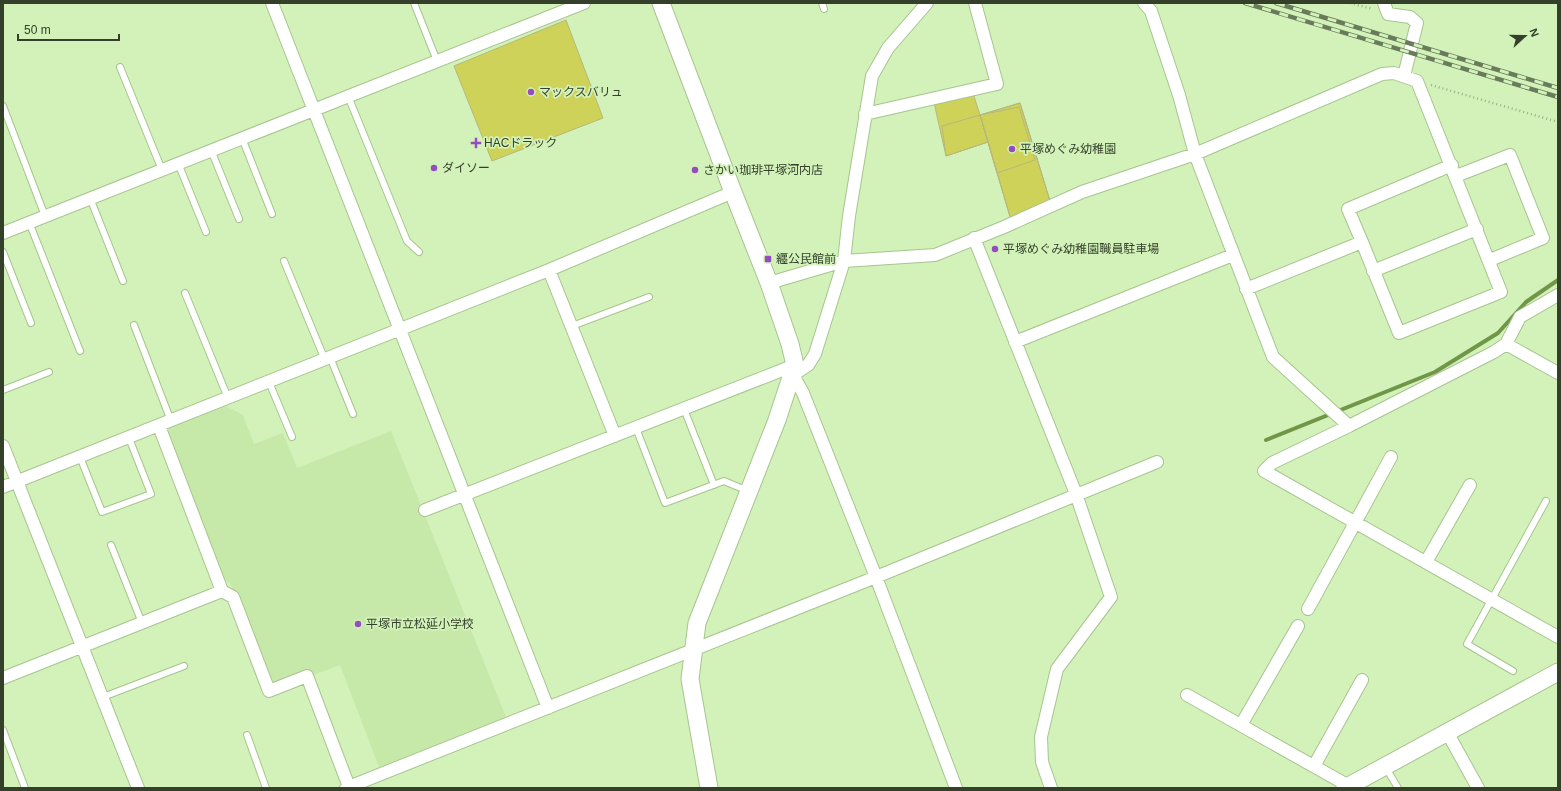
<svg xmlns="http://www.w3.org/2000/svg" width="1561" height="791" viewBox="0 0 1561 791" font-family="Helvetica,'Noto Sans JP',sans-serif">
<rect width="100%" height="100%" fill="#d3f2ba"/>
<!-- built -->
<path fill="#c6e8a9" d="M226,406L243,415L254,444L283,433L297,468L391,431L506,717L379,767L340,665L311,676L308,669L274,682L268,680L230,583L226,581L166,434L169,428Z"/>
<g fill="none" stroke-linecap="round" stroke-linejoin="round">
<!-- stream -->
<path stroke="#709648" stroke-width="4" d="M1266,440L1435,372L1498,333L1526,302L1558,280"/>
</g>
<!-- building -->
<path fill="#ced259" stroke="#b5b87c" d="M566,20L603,118L492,161L454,66Z
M972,90L980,115L1020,103L1050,201L1011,220L988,142L946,156L933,98Z
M1020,103L1050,201L1011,220L980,115Z
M1019,107L1035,160L997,173L980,115Z
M980,115L988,142L946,156L942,126Z"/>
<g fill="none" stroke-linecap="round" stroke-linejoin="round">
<!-- lane casing -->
<g stroke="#a7c48e" stroke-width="8">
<path id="lane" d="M414,3L437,61
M822,3L824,9
M120,67L162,170
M348,96L407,241L419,252
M3,106L45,216
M242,138L272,214
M211,150L239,219
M178,163L206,232
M90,198L123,281
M29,222L80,351
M3,252L31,323
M284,261L325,360
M185,293L228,398
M134,325L171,421
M572,326L649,297
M330,357L353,414
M269,382L292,437
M3,390L49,372
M684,409L714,485
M636,428L665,503L724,481L748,491
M80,457L102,512L151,494L129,438
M111,545L142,623
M1513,671L1467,644L1546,501
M103,697L184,666
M3,730L25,788
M247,735L266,788
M1386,768L1398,788"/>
</g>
<!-- street casing -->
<g stroke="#a7c48e" stroke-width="14">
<path id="street" d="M272,3L548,708
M927,3L888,48L872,76L849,216L844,261L815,354L808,365L793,375L803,393L876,577L956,788
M1144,3L1151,11L1179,95L1195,154L1273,357L1349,426
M1384,3L1388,14L1410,17L1417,23L1404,76
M865,114L997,84L975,3
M1456,176L1510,155L1543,238L1490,260
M3,233L584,3
M974,238L1076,494L1111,597L1057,669L1041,737L1042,762L1051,788
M1362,242L1348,209L1452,165
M549,270L615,436
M1373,271L1477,229
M769,283L844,261L935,255L1004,227L1082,192L1195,154L1382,74L1394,73L1417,81L1501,292L1399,333L1362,242L1246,289
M1558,295L1520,317L1506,344L1494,352L1349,426L1272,463L1264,471L1558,637
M1015,342L1233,255
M1506,344L1558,373
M159,426L222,591L233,597L269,691L307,676L349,787
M3,446L138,788
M3,487L549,270L733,192
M425,510L795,365
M1426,562L1470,485
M1308,609L1391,457
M3,678L222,591
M1187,695L1349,786
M1241,725L1298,626
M1447,732L1478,788
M1314,766L1362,680
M346,788L876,577L1157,462"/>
</g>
<!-- secondary casing -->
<g stroke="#a7c48e" stroke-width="19">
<path id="secondary" d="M661,3L733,192L769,283L790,344L795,365L777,420L697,623L690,679L709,788
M1345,788L1558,672"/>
</g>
<!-- path -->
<path stroke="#98b085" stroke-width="2.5" stroke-dasharray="1 3" stroke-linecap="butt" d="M1350,3L1373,9
M1431,85L1558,122"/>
<!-- lane -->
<use href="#lane" stroke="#fff" stroke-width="6"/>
<!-- street -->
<use href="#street" stroke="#fff" stroke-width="12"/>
<!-- secondary -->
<use href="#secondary" stroke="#fff" stroke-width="17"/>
<!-- rail casing -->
<g stroke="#697b5a" stroke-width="4.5">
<path id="rail" d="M1245,3L1558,97
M1276,3L1558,88"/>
</g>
<!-- rail -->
<use href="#rail" stroke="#d3f2ba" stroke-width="3" stroke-dasharray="9" stroke-linecap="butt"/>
</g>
<!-- markers -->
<g fill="#954cbf" stroke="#d3f2ba" stroke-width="1.5">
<circle cx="531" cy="92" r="4"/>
<path d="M474 137h4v4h4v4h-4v4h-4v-4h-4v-4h4z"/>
<circle cx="1012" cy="149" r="4"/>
<circle cx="434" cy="168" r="4"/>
<circle cx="695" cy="170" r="4"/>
<circle cx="995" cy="249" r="4"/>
<rect x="764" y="255" width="8" height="8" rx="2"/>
<circle cx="358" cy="624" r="4"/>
</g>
<g text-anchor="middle" stroke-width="3.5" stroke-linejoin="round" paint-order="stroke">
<!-- poi labels -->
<g font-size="12" fill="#34402a" stroke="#d3f2ba" text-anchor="start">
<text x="539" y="96">マックスバリュ</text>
<text x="484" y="147">HACドラック</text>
<text x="1020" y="153">平塚めぐみ幼稚園</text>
<text x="442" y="172">ダイソー</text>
<text x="703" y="174">さかい珈琲平塚河内店</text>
<text x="1003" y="253">平塚めぐみ幼稚園職員駐車場</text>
<text x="776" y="263">纒公民館前</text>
<text x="366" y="628">平塚市立松延小学校</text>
</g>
</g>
<!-- border -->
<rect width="1561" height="791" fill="none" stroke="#34402a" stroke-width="8"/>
<!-- north arrow -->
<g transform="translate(1525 36) rotate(69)" stroke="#d3f2ba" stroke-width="3" paint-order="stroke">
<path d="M0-3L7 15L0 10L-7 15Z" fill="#34402a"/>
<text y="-6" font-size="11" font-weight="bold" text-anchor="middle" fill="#34402a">N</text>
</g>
<!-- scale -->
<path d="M18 34v6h101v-6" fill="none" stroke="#34402a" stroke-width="2"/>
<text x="24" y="34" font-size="12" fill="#34402a" stroke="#d3f2ba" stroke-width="3" paint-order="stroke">50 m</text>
</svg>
